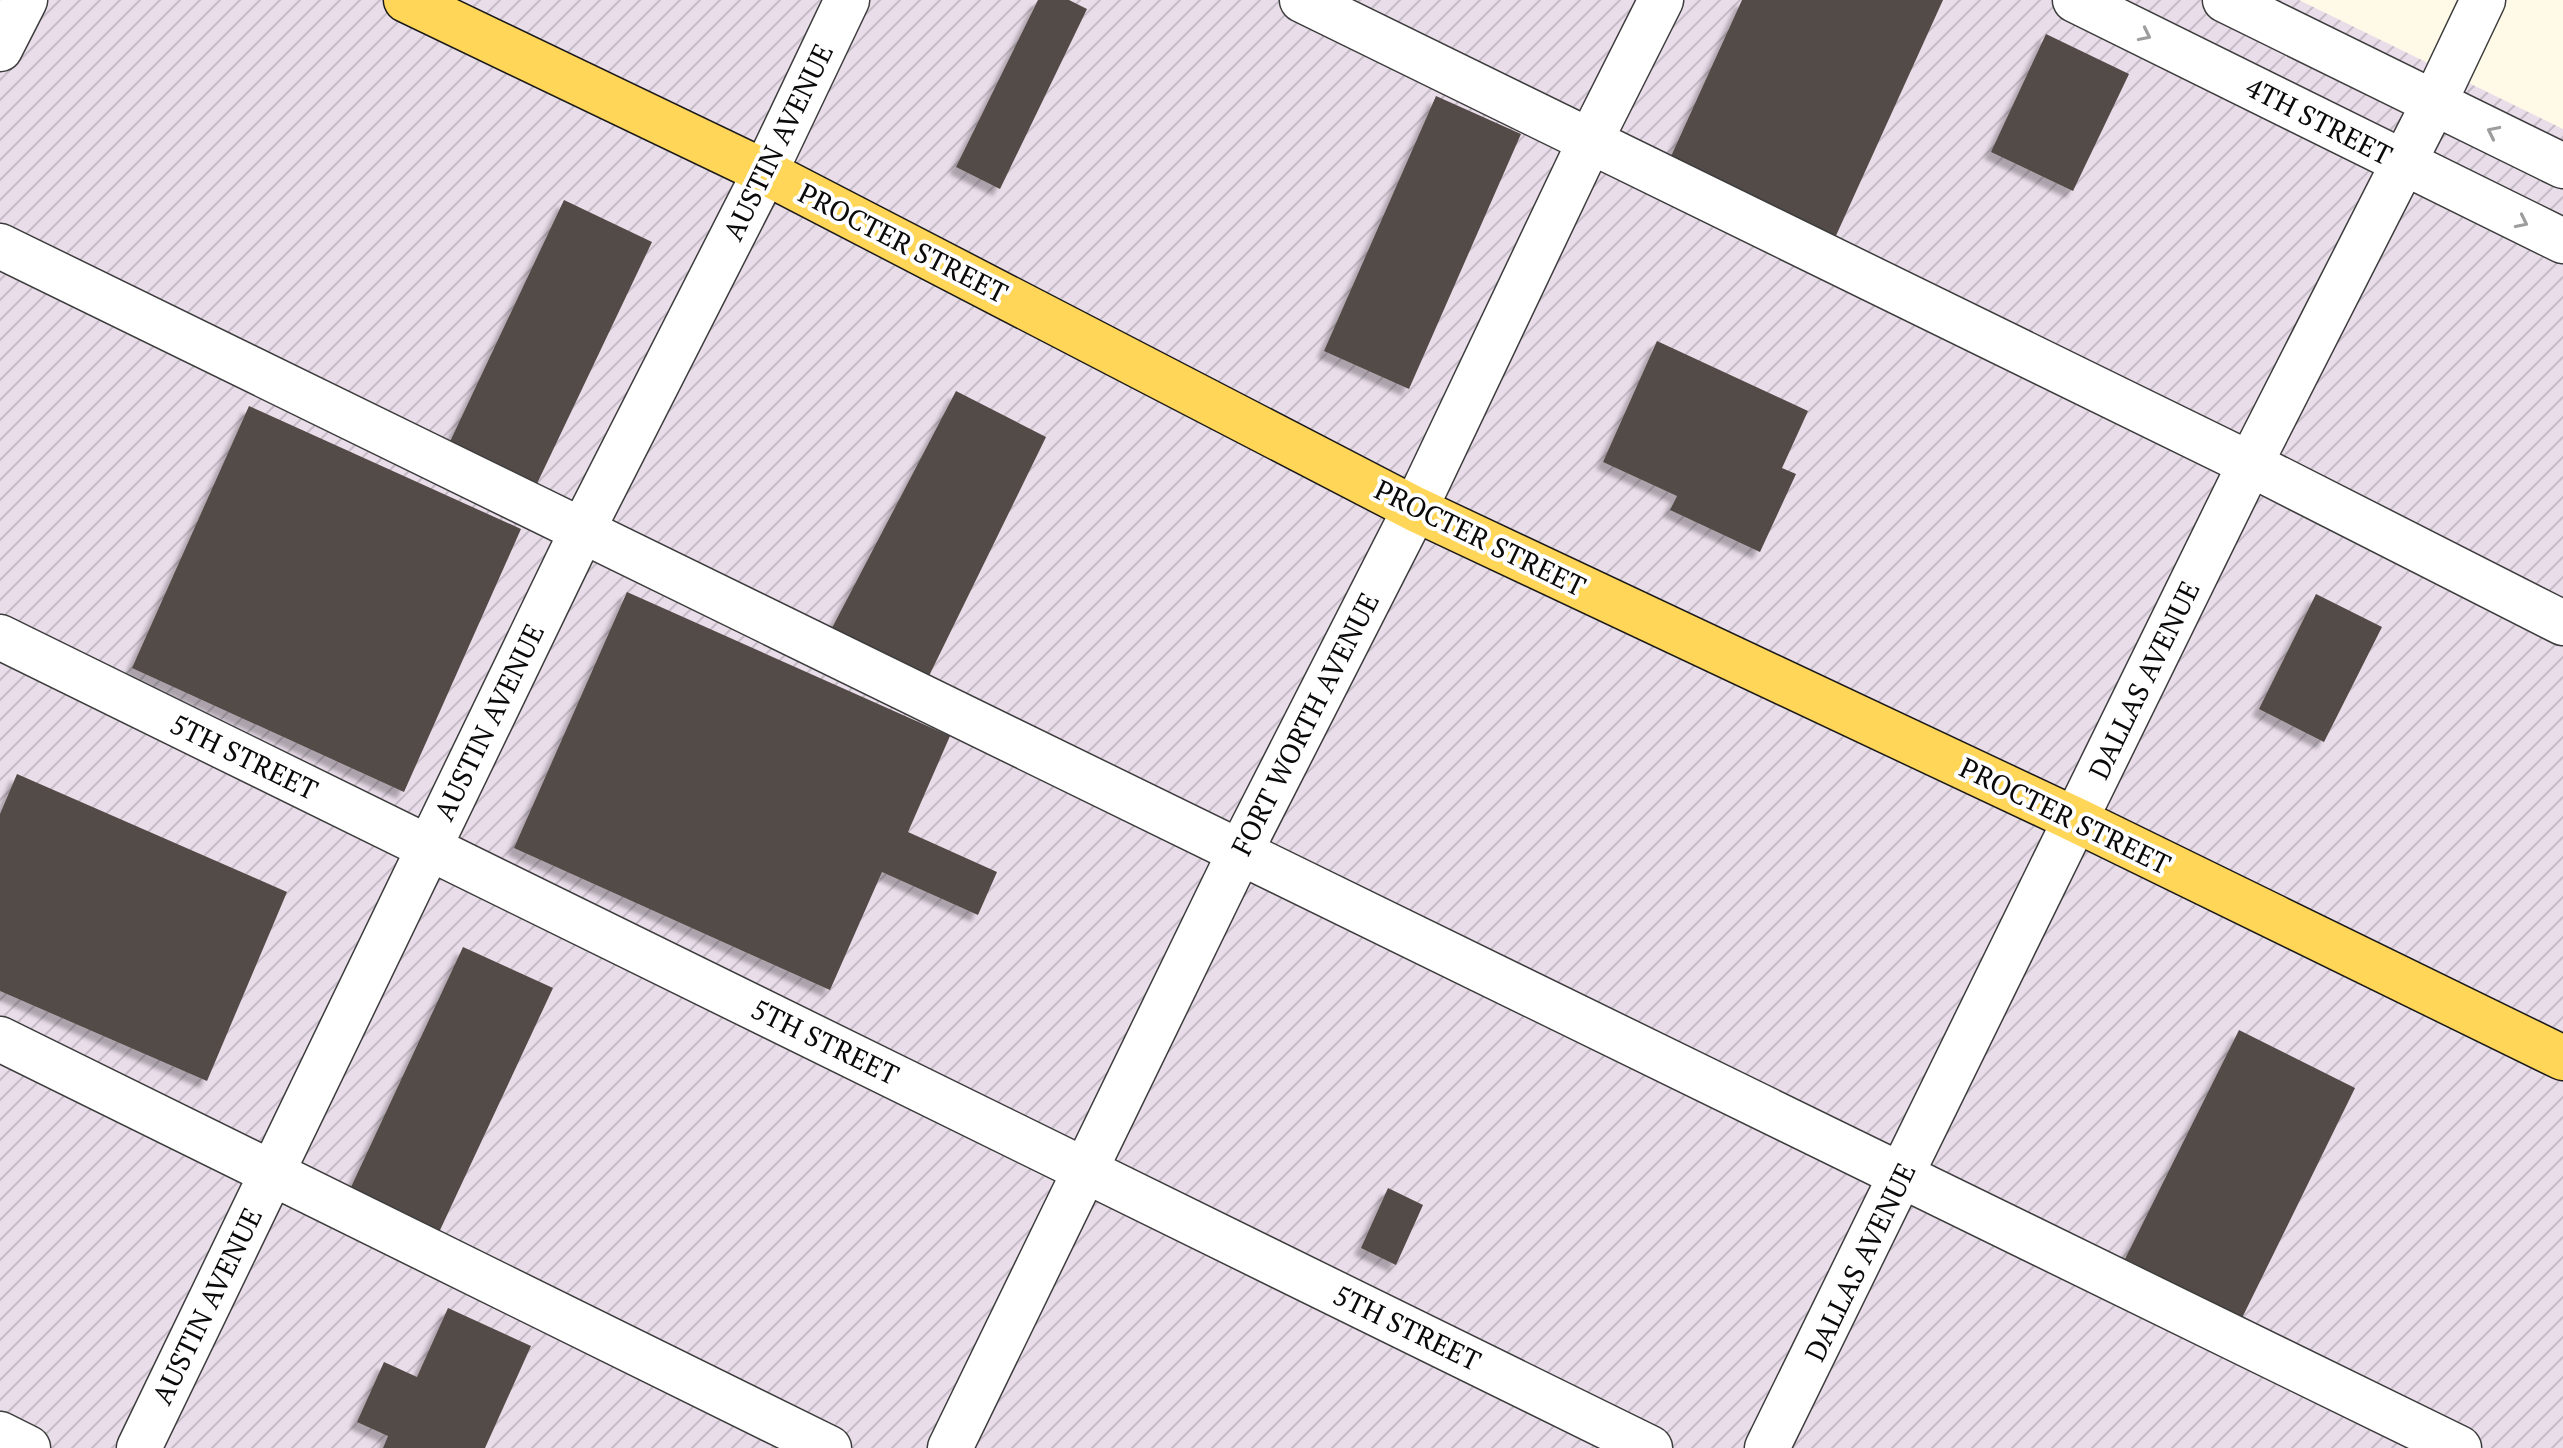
<svg xmlns="http://www.w3.org/2000/svg" width="2563" height="1448" viewBox="0 0 2563 1448" font-family="'PT Serif',serif">
<defs>
<pattern id="industrial-furrows" width="10" height="10" patternUnits="userSpaceOnUse" patternTransform="scale(2)"><rect width="10" height="10" fill="#e9ddea"/><path d="M-1 1l2-2M0 10L10 0M9 11l2-2" fill="none" stroke="#c6bcc7"/></pattern>
<filter id="shadow"><feDropShadow dx="-7" dy="7" stdDeviation="2" flood-color="#0004"/></filter>
</defs>
<rect width="100%" height="100%" fill="#fffae7"/>
<!-- industrial -->
<path fill="url(#industrial-furrows)" d="M0,0H2299L2563,129V1448H0Z"/>
<!-- building -->
<path fill="#534b46" filter="url(#shadow)" d="M1038,0H1069L1087,9L1000,189L956,167Z
M1742,0H1943L1834,240L1668,163Z
M2046,34L2129,74L2073,191L1991,152Z
M1436,96L1521,134L1409,389L1324,351Z
M564,200L652,242L533,492L446,450Z
M1657,341L1808,411L1782,468L1796,474L1760,552L1670,510L1677,496L1603,462Z
M956,391L1046,437L926,682L832,628Z
M249,406L521,529L404,792L132,668Z
M627,592L950,736L908,832L997,872L978,915L882,872L830,990L514,848Z
M2316,594L2382,627L2324,742L2259,709Z
M17,774L287,892L207,1081L0,991V814Z
M463,947L553,988L434,1243L345,1200Z
M2239,1030L2355,1088L2242,1318L2125,1259Z
M1388,1188L1423,1205L1396,1265L1361,1248Z
M448,1308L531,1346L485,1448H383L388,1436L357,1422L384,1362L417,1377Z"/>
<g fill="none" stroke-linecap="round" stroke-linejoin="round">
<!-- minor casing -->
<g stroke="#3d3d3d" stroke-width="47">
<path id="minor" d="M1302,0L2250,464L2563,623
M2075,0L2563,241
M2225,0L2563,166
M0,49L25,0
M0,246L2459,1448
M0,637L1650,1448
M0,1039L829,1448
M0,1434L28,1448
M139,1448L582,531L765,172L847,0
M950,1448L1240,852L1415,509L1590,141L1661,0
M1767,1448L2250,464L2434,103L2483,0"/>
</g>
<!-- major casing -->
<g stroke="#1b1b1b" stroke-width="47">
<path id="major" d="M406,0L765,172L1415,509L2076,820L2563,1058"/>
</g>
<!-- minor -->
<use href="#minor" stroke="#fff" stroke-width="44"/>
<!-- major -->
<use href="#major" stroke="#ffd657" stroke-width="44"/>
</g>
<!-- one-way arrows -->
<defs><path id="oneway-chevron" d="M-2-3.5L2.5 0L-2 3.5" fill="none" stroke-width="1.6" stroke-linecap="round" stroke-linejoin="round" transform="scale(2)"/></defs>
<g stroke="#9d9d9d">
<use href="#oneway-chevron" transform="translate(2145 35) rotate(26)"/>
<use href="#oneway-chevron" transform="translate(2493 132) rotate(-154)"/>
<use href="#oneway-chevron" transform="translate(2522 222) rotate(26)"/>
</g>
<g text-anchor="middle" stroke-width="8" stroke-linejoin="round" paint-order="stroke">
<!-- street labels -->
<g font-size="28" fill="#0a0a0a" stroke="#fff">
<text transform="translate(2319 121) rotate(27)" y="10">4TH STREET</text>
<text transform="translate(778 142) rotate(-64)" y="10">AUSTIN AVENUE</text>
<text transform="translate(903 243) rotate(27)" y="10">PROCTER STREET</text>
<text transform="translate(1480 538) rotate(26)" y="10">PROCTER STREET</text>
<text transform="translate(2144 680) rotate(-64)" y="10">DALLAS AVENUE</text>
<text transform="translate(489 722) rotate(-64)" y="10">AUSTIN AVENUE</text>
<text transform="translate(1305 724) rotate(-63)" y="10">FORT WORTH AVENUE</text>
<text transform="translate(244 757) rotate(26)" y="10">5TH STREET</text>
<text transform="translate(2065 816) rotate(26)" y="10">PROCTER STREET</text>
<text transform="translate(825 1042) rotate(26)" y="10">5TH STREET</text>
<text transform="translate(1860 1262) rotate(-64)" y="10">DALLAS AVENUE</text>
<text transform="translate(207 1306) rotate(-64)" y="10">AUSTIN AVENUE</text>
<text transform="translate(1407 1328) rotate(26)" y="10">5TH STREET</text>
</g>
</g>
</svg>
